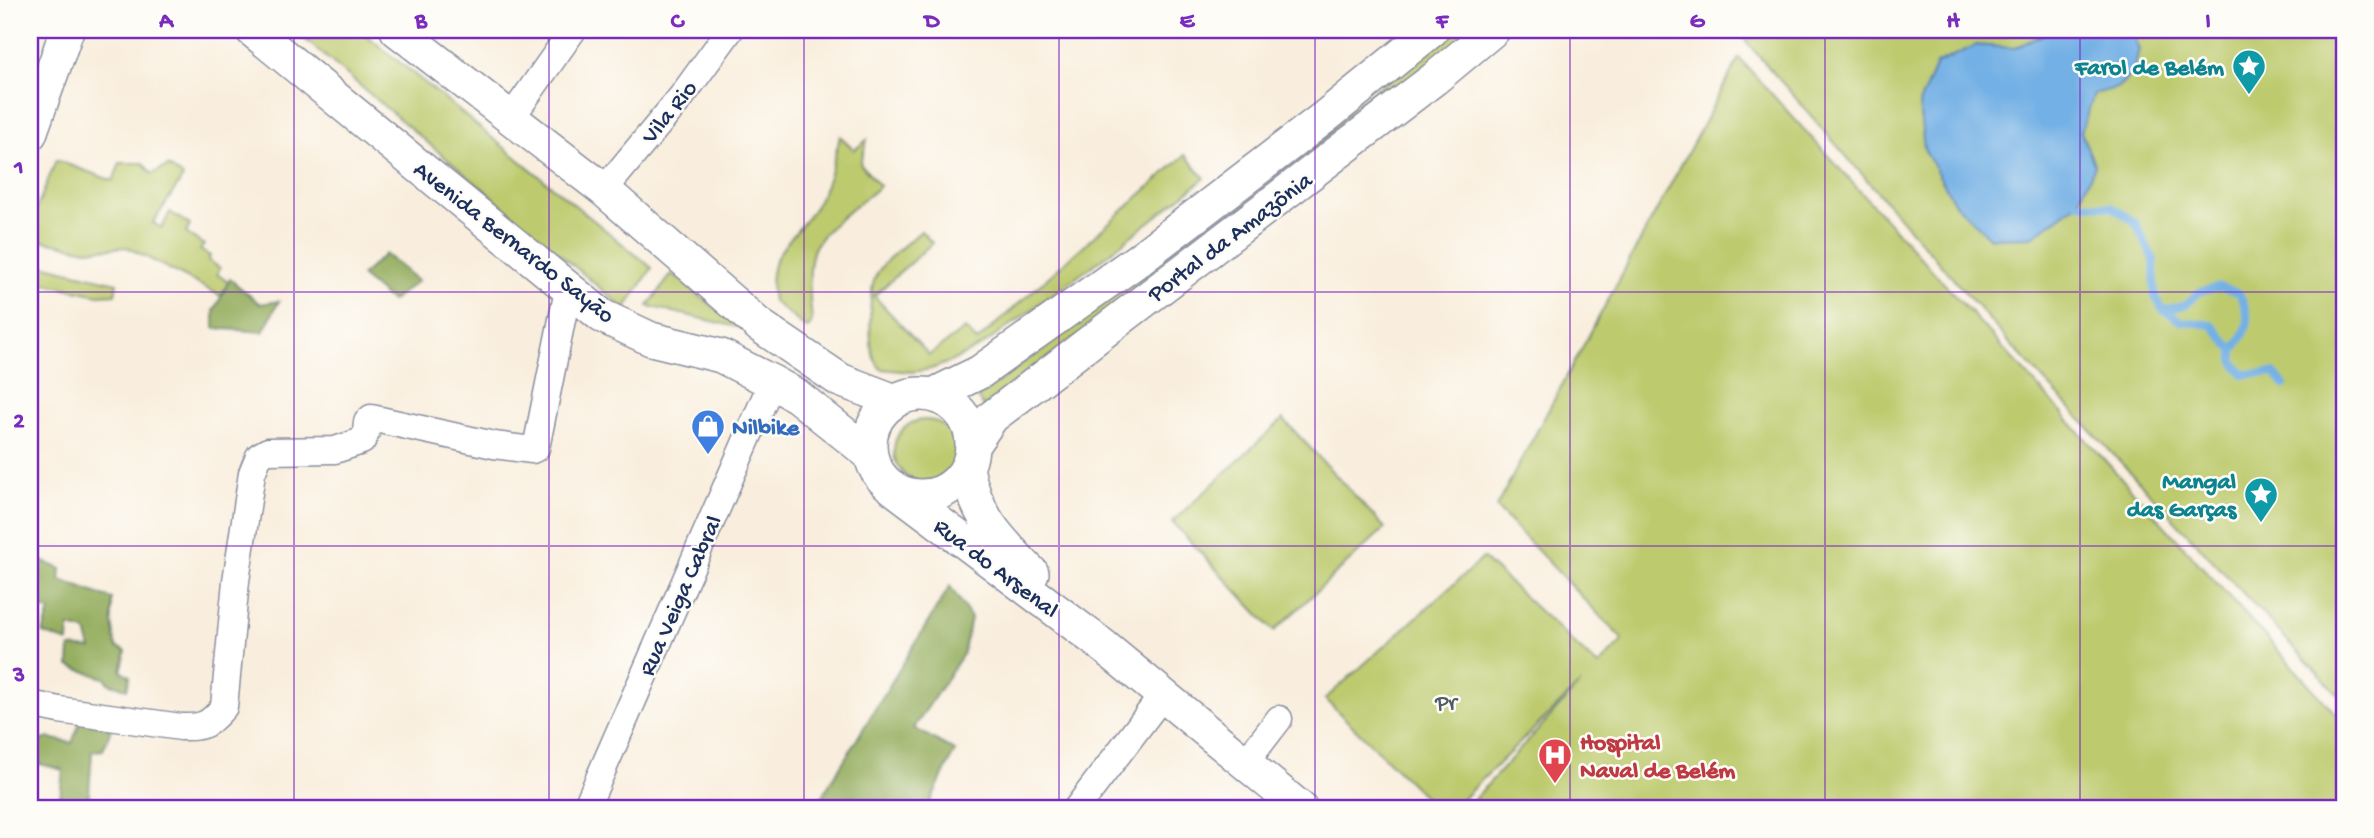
<svg xmlns="http://www.w3.org/2000/svg" width="2374" height="838" viewBox="0 0 2374 838" font-family="'Gochi Hand',sans-serif">
<rect width="100%" height="100%" fill="#fdfcf7"/>
<filter id="ink" filterUnits="userSpaceOnUse"><feTurbulence type="fractalNoise" baseFrequency=".0143" numOctaves="2"/><feDisplacementMap in="SourceGraphic" scale="14" xChannelSelector="R" yChannelSelector="G"/><feConvolveMatrix kernelMatrix="1 2 1 2 8 2 1 2 1" color-interpolation-filters="sRGB"/></filter>
<filter id="wash" filterUnits="userSpaceOnUse"><feTurbulence type="fractalNoise" baseFrequency=".00686" numOctaves="4" result="noise"/><feDisplacementMap in="SourceGraphic" scale="28" xChannelSelector="R" yChannelSelector="G"/><feGaussianBlur stdDeviation="1.57" result="paint"/><feColorMatrix in="noise" values="0 0 0 0 0 0 0 0 0 0 0 0 0 0 0 0 0 1.4 0 .05"/><feComposite in="paint" operator="in"/></filter>
<g filter="url(#wash)">
<rect width="100%" height="100%" fill="#f9eedd"/>
<!-- green -->
<path fill="#bdcb6e" stroke="#6c7d66" stroke-width="2" d="M294,30H360L652,268L625,309Z
M1449,30H1475L985,408L977,398L1281,166Z
M1736,30H2344V701L2012,346Z
M1739,58L2344,723V808H1466L1581,683L1453,808H1436L1325,699L1483,558L1598,666L1623,640L1496,507Z
M840,136L854,150L867,140L860,164L880,186C861,203 828,224 816,245C806,262 810,302 812,322L809,327L806,328L773,301C764,250 792,244 815,207C828,186 834,160 840,136Z
M1185,155L1205,178L1102,259L983,345L952,361L931,369L912,372L881,369C878,365 874,360 873,355C869,340 869,292 875,278C883,259 906,245 921,231L932,243L874,296L929,355L965,329L977,341Z
M56,160L113,181L120,163H143L152,174L168,166L183,177L153,223L162,228L170,212L190,225L186,233L204,245L200,250L210,256L208,260L220,268L217,274L228,282L221,296L127,247L87,250L30,238V226Z
M38,264L117,283L115,294L98,295L37,282Z
M672,274L741,328L648,306Z
M1283,419L1385,528L1274,631L1172,522Z
M894 451a31 31 0 1 1 62 0a31 31 0 1 1-62 0Z"/>
<!-- forest -->
<path fill="#96af61" stroke="#586f60" stroke-width="2" d="M385,254L418,281L391,301L361,276Z
M230,279L260,304L279,301L263,332L214,328V311Z
M30,556L61,569L60,580L112,599V622L116,647L126,651L121,671L130,676L127,689L108,683L107,679L69,666L70,647L91,649L86,631L69,627L68,642L43,633L50,611L30,604Z
M950,586L971,618L963,654L914,728L955,751L927,808H815Z
M81,719L111,729L103,750L92,751L88,808H77L78,800L60,797L63,770L36,763L39,741L49,738L72,743Z"/>
<!-- water -->
<path fill="#73b0e5" stroke="#4770a2" stroke-width="2" d="M2052,30H2130L2139,49L2133,74L2119,87L2094,94L2081,132L2095,166L2078,203L2032,237L1990,238L1955,204L1924,149L1919,104L1936,64L1976,45L2015,48Z"/>
<g fill="none" stroke-linecap="round" stroke-linejoin="round">
<!-- stream -->
<path stroke="#73b0e5" stroke-width="8" d="M2078,203L2112,207L2135,222L2154,260L2155,297L2163,310L2181,321L2212,325L2233,350V361L2243,374L2274,373L2284,385
M2163,310L2186,305L2199,292L2220,287L2239,293C2252,319 2251,327 2233,350"/>
</g>
</g>
<g filter="url(#ink)">
<g fill="none" stroke-linecap="round" stroke-linejoin="round">
<!-- minor casing -->
<g stroke="#8a8e9e" stroke-width="29">
<path id="minor" d="M511,118L573,30
M604,190L682,96L730,30
M30,704L59,710L181,727C204,728 209,724 224,707L236,581L252,473L259,456L268,451L335,450L362,441L366,433L367,422L371,418L494,445L532,450L536,448L568,290
M1245,763L1279,719
M586,808L772,382
M1077,808L1162,696"/>
</g>
<!-- tertiary casing -->
<g stroke="#8a8e9e" stroke-width="36">
<path id="tertiary" d="M252,30L602,316L651,339L721,356L772,382L797,396L871,455
M397,30L604,190L759,325L840,380L895,401
M30,134L67,30
M870 445a51 51 0 1 1 102 0a51 51 0 1 1-102 0Z
M933,395L980,372L1135,262L1326,116L1432,30
M972,446L992,417L1434,79L1493,30
M967,468C976,517 999,539 1032,573
M893,488L1102,645L1300,808"/>
</g>
<!-- minor -->
<use href="#minor" stroke="#fff" stroke-width="26"/>
<!-- tertiary -->
<use href="#tertiary" stroke="#fff" stroke-width="33"/>
</g>
</g>
<!-- grid -->
<path fill="none" stroke="#7b2cbf" stroke-width="2" stroke-opacity="0.55" d="M294,30V808M549,30V808M804,30V808M1059,30V808M1315,30V808M1570,30V808M1825,30V808M2080,30V808M30,292H2344M30,546H2344"/>
<!-- icons -->
<defs>
<g id="sight-pin" transform="scale(1.75)"><path d="M0 17L-7.5 6A9.5 9.5 0 1 1 7.5 6Z" fill="#0f9aa8" stroke="#fdfcf7"/><path d="M0-6L1.8-2.2L6-1.7L2.9 1.2L3.7 5.4L0 3.3L-3.7 5.4L-2.9 1.2L-6-1.7L-1.8-2.2Z" fill="#fff"/></g>
<g id="shop-pin" transform="scale(1.75)"><path d="M0 17L-7.5 6A9.5 9.5 0 1 1 7.5 6Z" fill="#3f7fe0" stroke="#fdfcf7"/><path d="M-5-2.5h2.3a2.7 3.5 0 0 1 5.4 0H5L5.5 6h-11ZM-1.5-2.5h3a1.5 2.3 0 0 0-3 0Z" fill="#fff"/></g>
<g id="hospital-pin" transform="scale(1.75)"><path d="M0 17L-7.5 6A9.5 9.5 0 1 1 7.5 6Z" fill="#e0444e" stroke="#fdfcf7"/><path d="M-5-5h3v3.5h4V-5h3V5h-3V1.5h-4V5h-3Z" fill="#fff"/></g>
</defs>
<g fill-rule="evenodd">
<use href="#sight-pin" x="2249" y="66"/>
<use href="#shop-pin" x="708" y="426"/>
<use href="#sight-pin" x="2261" y="494"/>
<use href="#hospital-pin" x="1555" y="755"/>
</g>
<g text-anchor="middle" stroke-width="5" stroke-linejoin="round" paint-order="stroke">
<!-- culture labels -->
<g font-size="24" font-weight="bold" fill="#0d838f" stroke="#fdfcf7" text-anchor="end">
<text x="2224" y="74">Farol de Belém</text>
<text x="2236" y="488">Mangal<tspan x="2236" dy="28">das Garças</tspan></text>
</g>
<!-- street labels -->
<g font-size="24" fill="#1b2f5e" stroke="#fdfcf7">
<text transform="translate(668 111) rotate(-51)" y="8">Vila Rio</text>
<text transform="translate(1229 236) rotate(-37)" y="8">Portal da Amazônia</text>
<text transform="translate(515 241) rotate(38)" y="8">Avenida Bernardo Sayão</text>
<text transform="translate(997 567) rotate(37)" y="8">Rua do Arsenal</text>
<text transform="translate(679 595) rotate(-66)" y="8">Rua Veiga Cabral</text>
</g>
<!-- shop labels -->
<g font-size="24" font-weight="bold" fill="#366cbe" stroke="#fdfcf7" text-anchor="start">
<text x="732" y="434">Nilbike</text>
</g>
<!-- park labels -->
<g font-size="24" fill="#4c5e63" stroke="#fdfcf7">
<text x="1446" y="709">Pr</text>
</g>
<!-- health labels -->
<g font-size="24" font-weight="bold" fill="#be3a42" stroke="#fdfcf7" text-anchor="start">
<text x="1580" y="749">Hospital<tspan x="1580" dy="28">Naval de Belém</tspan></text>
</g>
</g>
<!-- margin -->
<rect width="2374" height="838" fill="none" stroke="#fdfcf7" stroke-width="77"/>
<rect x="38" y="38" width="2298" height="762" fill="none" stroke="#7b2cbf" stroke-width="2.5"/>
<g font-size="23" text-anchor="middle" font-weight="bold" fill="#7b2cbf">
<text x="166" y="27">A</text>
<text x="421" y="27">B</text>
<text x="677" y="27">C</text>
<text x="932" y="27">D</text>
<text x="1187" y="27">E</text>
<text x="1442" y="27">F</text>
<text x="1697" y="27">G</text>
<text x="1953" y="27">H</text>
<text x="2208" y="27">I</text>
<text x="19" y="173">1</text>
<text x="19" y="427">2</text>
<text x="19" y="681">3</text>
</g>
</svg>
